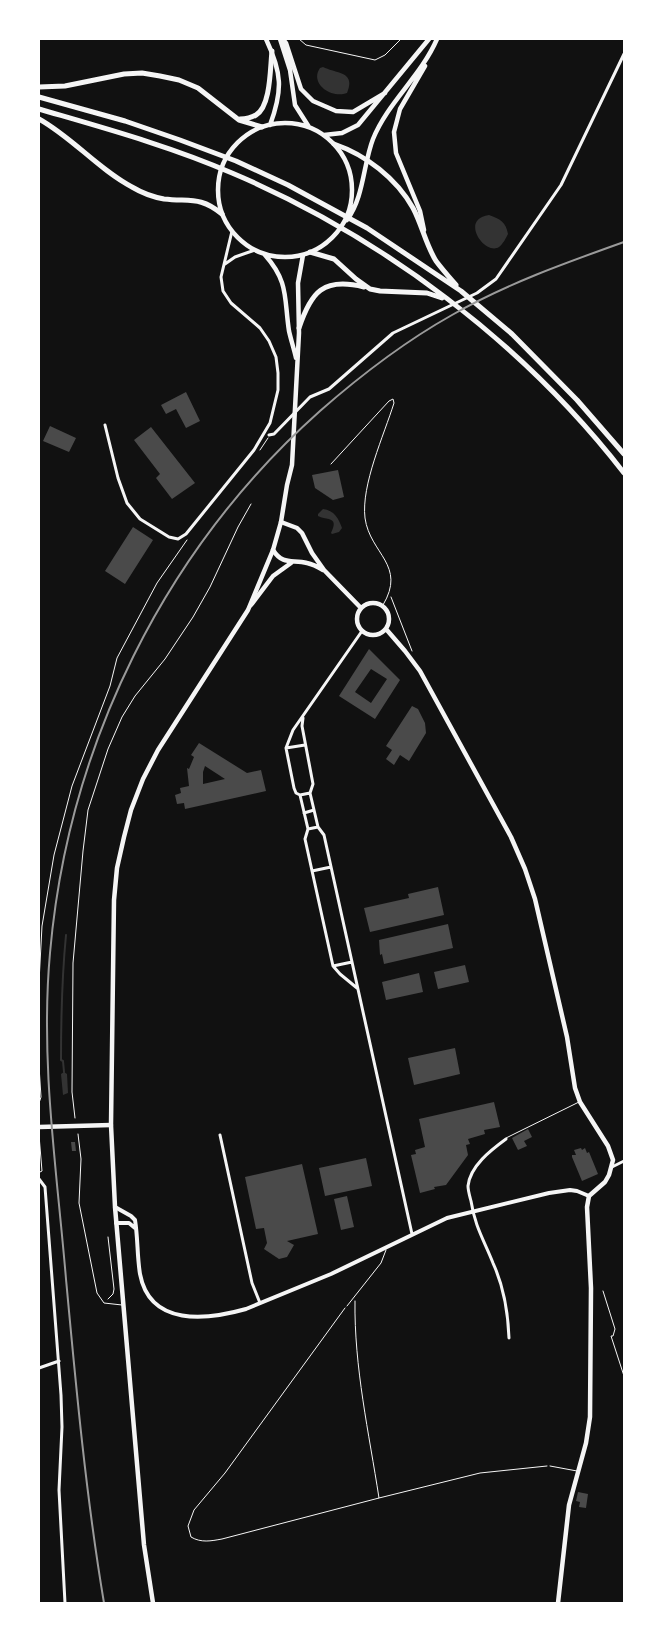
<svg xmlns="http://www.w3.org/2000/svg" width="663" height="1642" viewBox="0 0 663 1642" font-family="Mulish,sans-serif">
<rect width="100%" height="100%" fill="#111"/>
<!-- water -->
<path fill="#333" d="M323,67C337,74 356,71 347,93C332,99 309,84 320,68Z
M489,215C500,219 506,222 508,234C506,238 503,244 499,247C485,256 459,219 489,215Z
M323,509C334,510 339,519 342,528L339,532L332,534L331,533C339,516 328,521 318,516V514Z
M64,1072L67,1074L68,1093L63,1095L61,1074Z"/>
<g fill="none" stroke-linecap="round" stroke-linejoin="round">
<!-- stream -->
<path stroke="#333" stroke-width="2" d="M64,1072L63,1061L61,1060C61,1019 62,976 66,935"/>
</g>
<!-- building -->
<path fill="#4a4a4a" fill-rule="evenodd" d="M186,392L200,421L186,428L176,409L166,414L161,405Z
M50,426L76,438L69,452L43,441Z
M151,427L195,483L172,499L156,478L160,474L134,440Z
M338,470L344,497L333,500L315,488L312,475Z
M133,527L153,540L125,584L105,571Z
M369,649L400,680L375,719L339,696ZM371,669L387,679L371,703L355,692Z
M412,706L418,709L425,723L426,733L409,761L400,755L394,765L386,759L392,750L386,746Z
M199,743L247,773L261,770L266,791L185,809L184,803L177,804L175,795L181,793L180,788L189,786L187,768L189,769L194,757L191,755ZM205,766L225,779L203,784V772Z
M438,887L444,915L370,932L364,908L409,898L408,894Z
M448,924L453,948L384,964L382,954L380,955L379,940Z
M465,965L469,982L438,989L434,972Z
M419,973L423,992L386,1000L382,982Z
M455,1048L460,1074L414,1085L408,1058Z
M494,1102L500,1127L484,1130L485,1134L468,1139L470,1144L466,1145L468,1155L446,1185L434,1187L435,1189L420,1193L411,1155L416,1154L415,1150L425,1147L419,1119Z
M528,1129L532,1137L524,1141L527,1146L518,1150L512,1138Z
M71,1142H75L76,1151H72Z
M581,1148L582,1150L585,1148L587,1153L589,1152L598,1174L582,1181L572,1157V1155H576L574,1150Z
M366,1158L372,1186L325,1196L319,1168Z
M302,1164L318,1234L287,1241L294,1245L287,1257L279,1259L264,1249L267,1243L264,1228L256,1229L245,1177Z
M347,1196L354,1227L341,1230L334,1199Z
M578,1492L588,1494L586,1508L579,1507L580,1502L576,1501Z"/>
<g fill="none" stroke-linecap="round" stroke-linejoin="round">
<!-- path -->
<path stroke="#f5f5f5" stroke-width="1" d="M260,450L268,438
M391,597L412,651
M39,982L42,926L54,855L72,786L110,686L117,658L157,583L187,540
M39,1066L41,1097L39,1103
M39,1135L42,1171L40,1172
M603,1291L615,1329L613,1336H611L624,1376
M108,1299L113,1294L114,1289L108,1237
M345,1308L225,1473L194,1510L188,1526L191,1537C201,1543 211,1541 222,1539L379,1498C369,1433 354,1367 355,1301
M379,1498L480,1473L547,1466"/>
<!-- service -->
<path stroke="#f5f5f5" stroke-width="1" d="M299,39L306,45L375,60L385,55L401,39
M331,464L389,401L393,399L394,403C384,435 361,485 365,518C370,554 407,565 383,605
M75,1118L72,1092L73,963L83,851L88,810L108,749L122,717L135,696L165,659L193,617L210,587L238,527L251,504
M78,1134L81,1159L79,1203L97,1293L104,1303L122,1305
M506,1138L579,1102
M347,1306L381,1263L386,1250
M550,1466L577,1471"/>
<!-- minor -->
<path stroke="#f5f5f5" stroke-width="3" d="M225,264L235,257L255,250
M105,425L118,478L127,503L140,519L169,537L178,539L186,534L254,450L270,423L278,390V373L276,357L269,341L260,328L231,303L223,291L221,277L232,231
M269,435L274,434L310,397L329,389L393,333L477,293L496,279L561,185L624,54
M303,718L302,726L313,784L310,793L318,827L324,835L412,1234
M286,748L305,745
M300,795L310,793
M304,813L314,810
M308,829L318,827
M312,871L331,867
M333,966L352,962
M357,988L340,974L333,966L305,839L308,829L300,795L296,793L294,788L286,748L293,730L362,631
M220,1135L252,1283L260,1303
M506,1139C491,1150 470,1166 468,1186C468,1191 470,1197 471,1201C475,1227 484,1240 493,1263C504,1287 508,1312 509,1338
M612,1167L624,1161
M39,1179L45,1187L61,1395L62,1427L59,1490L65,1603
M39,1368L59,1361"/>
<!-- tertiary -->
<path stroke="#f5f5f5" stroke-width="4" d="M115,1207L131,1216L135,1220C138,1238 137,1256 140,1274C150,1327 207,1320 246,1309L331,1274L447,1218L549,1193L570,1190L577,1191L589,1196
M116,1223H129L135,1228"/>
<!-- secondary -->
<path stroke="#f5f5f5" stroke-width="4.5" d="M281,522L297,528L302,533L312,553L324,570L361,608
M273,550C283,566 293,559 307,563C312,564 318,567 323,570
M357 619a16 16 0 1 1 32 0a16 16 0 1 1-32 0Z
M251,605L273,576L291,563
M386,629L405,651L420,671L511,837L525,869L535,899L567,1037L575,1088L580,1102L608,1146L613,1160L609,1175L605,1182L589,1196L587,1207L591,1288L590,1417L586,1443L569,1505L558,1603
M39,1127L111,1125"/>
<!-- primary -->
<path stroke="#f5f5f5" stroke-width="4.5" d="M266,39C282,73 283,90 270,125
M280,39L290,70L295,105L309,127
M283,39L286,43L301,89L313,101L336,111L353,112L385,93
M218 190a67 67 0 1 1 134 0a67 67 0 1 1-134 0Z
M324,135L342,133L358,125L429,39
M347,220C364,197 363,165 373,139C388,102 421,76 437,39
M424,230L420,211L396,153L394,132L400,109L425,66
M265,255C289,282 284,298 289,331C291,340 294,349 296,358
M153,1603L144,1545L115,1207L111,1125L114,900L117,868L124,837L131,810L143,779L158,750L248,610L273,550L281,522L287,485L292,465L299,333L298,283L303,255"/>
<!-- motorway -->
<path stroke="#f5f5f5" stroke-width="5" d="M39,87L65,86L124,74L142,73L160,76L179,80L198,88L239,120L262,127
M39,97L125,121L180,140L236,161L288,185L367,228L461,291L512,334L577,400L624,454
M39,109C104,128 170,146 232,173C383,237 524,344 624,473
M39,119C73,138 98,169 132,187C142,193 153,197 164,199C190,202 200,196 222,214
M240,119C246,119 251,118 256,115C271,106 270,68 272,51
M334,144C366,155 396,178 413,208C422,225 426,245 436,261C442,269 449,277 456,285
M310,252L334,259L356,279L370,289L380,291L427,293L442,298
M299,328C311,292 323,277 364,287"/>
<!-- rail -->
<path stroke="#9a9a9a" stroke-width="2" d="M104,1603C86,1496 76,1387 66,1279C57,1171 40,1062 50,953C68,746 164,550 320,411C361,375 404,342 452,315C506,284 565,263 624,242"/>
</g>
<!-- border -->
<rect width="663" height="1642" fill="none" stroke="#ffffff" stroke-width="80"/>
</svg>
